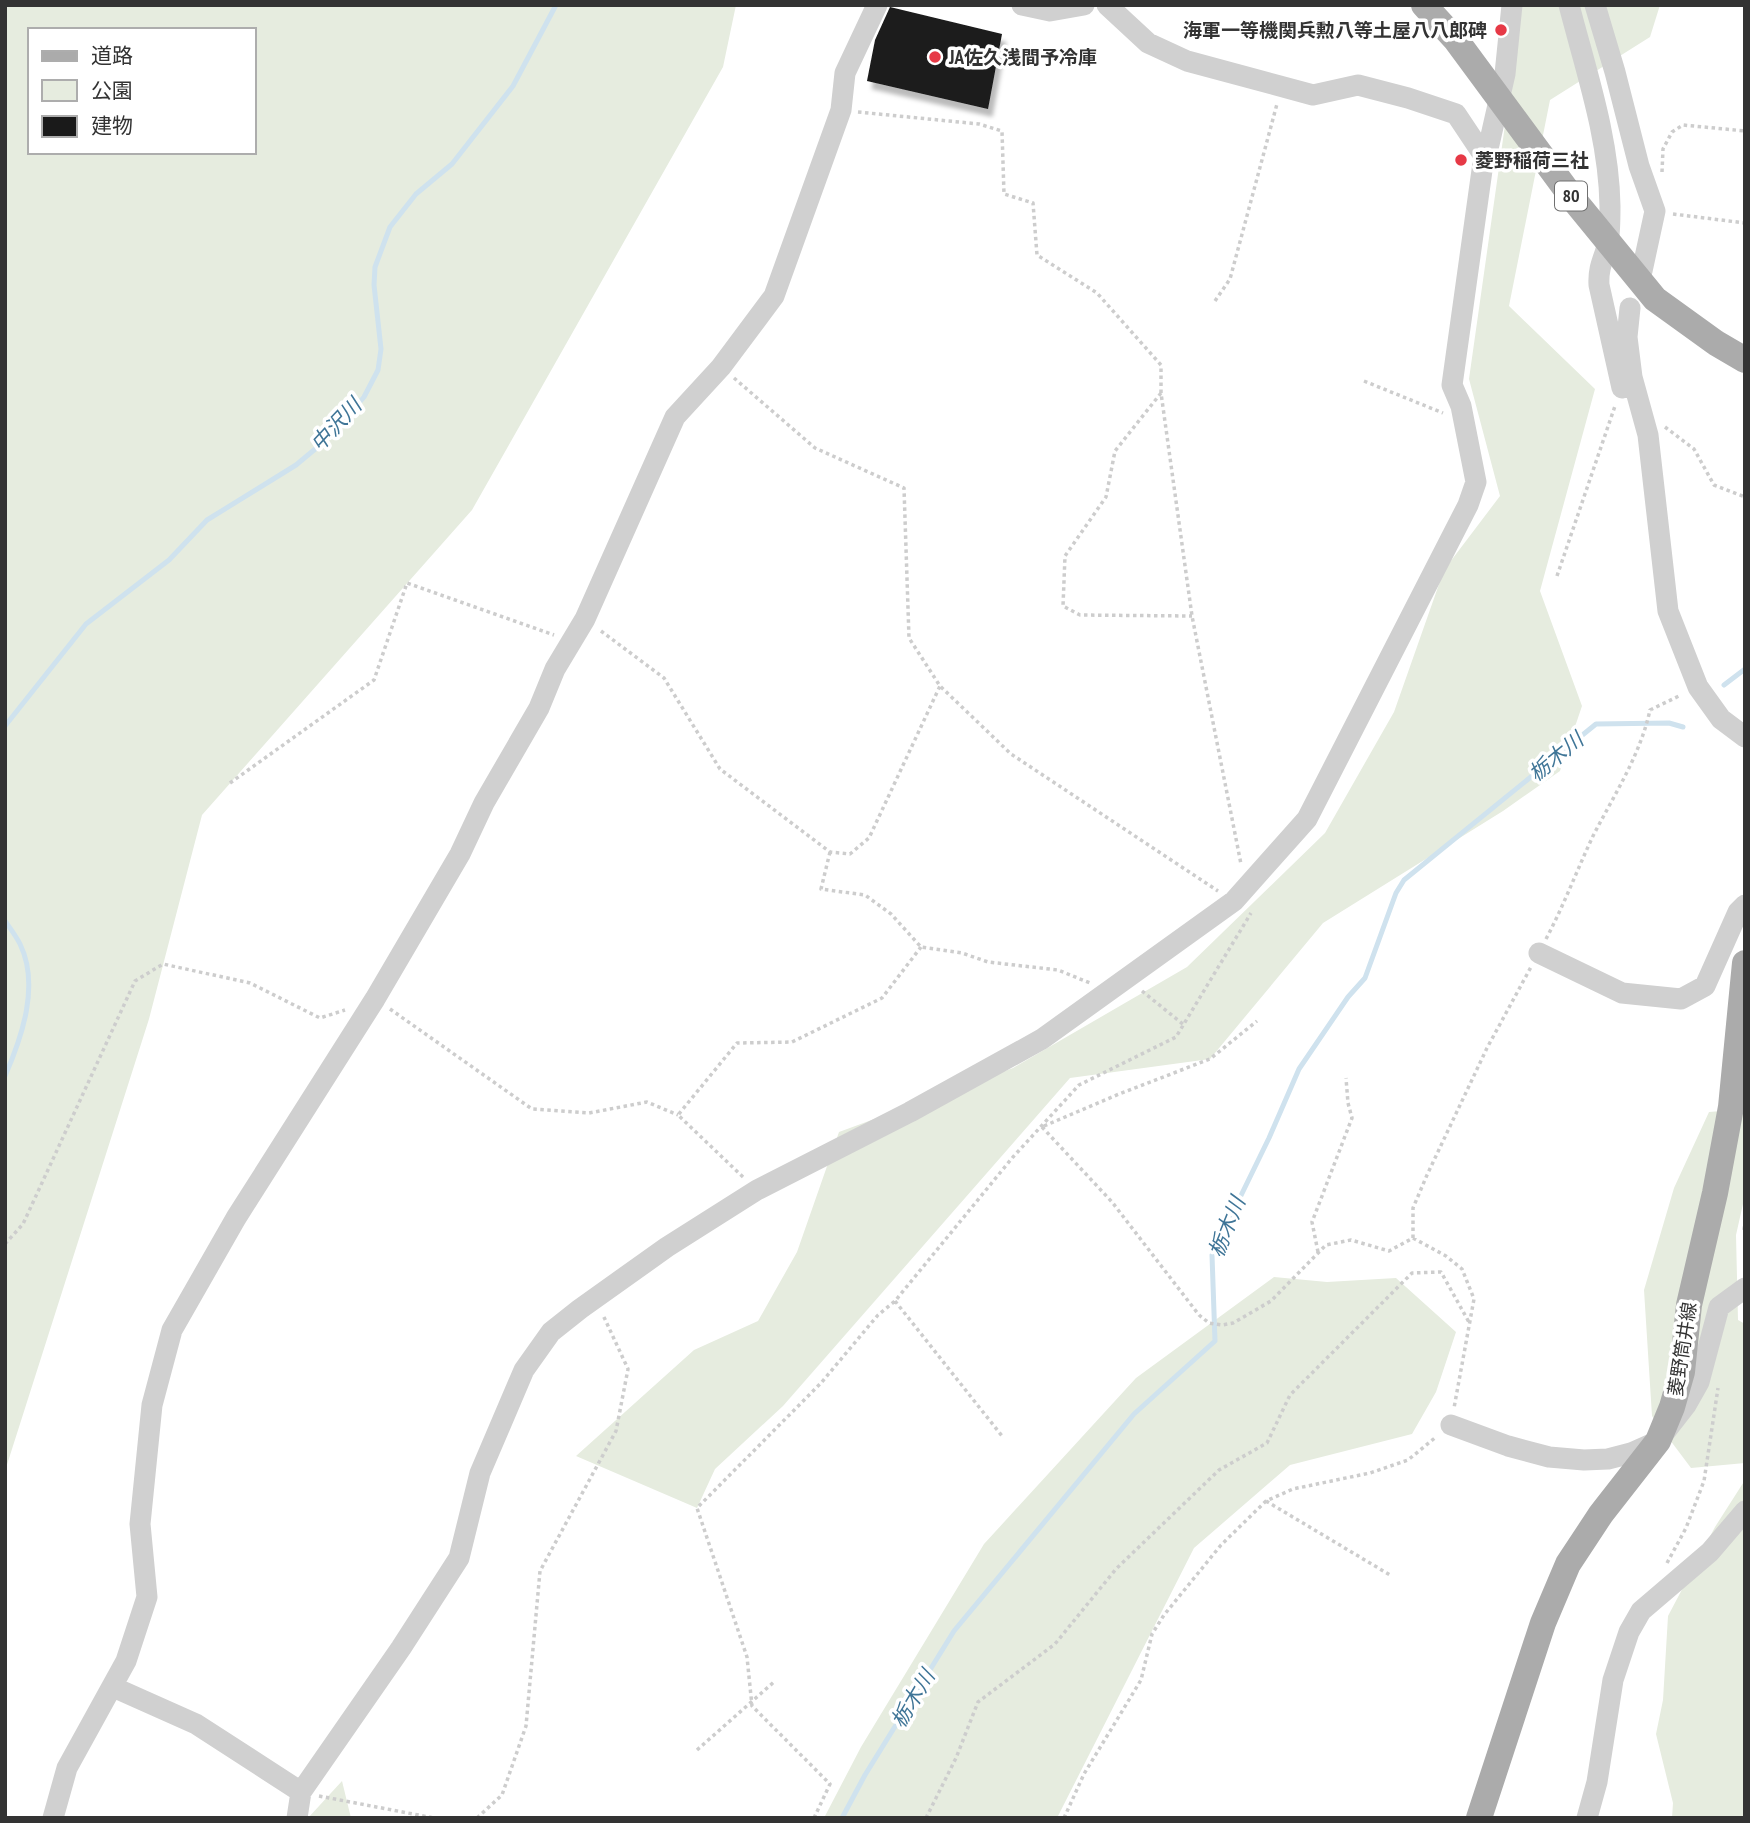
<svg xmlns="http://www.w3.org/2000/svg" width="1750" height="1823" viewBox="0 0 1750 1823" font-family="'PT Sans Narrow','Noto Sans JP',sans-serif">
<defs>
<filter id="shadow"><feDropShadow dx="4.5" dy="8" stdDeviation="2" flood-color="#0004"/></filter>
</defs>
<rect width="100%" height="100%" fill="#fff"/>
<!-- green -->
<path fill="#e6ecdf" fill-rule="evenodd" d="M5,5H736L723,67L472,510L202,815L149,1019L5,1471ZM30,30H254V152H30Z
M1522,5H1660L1650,37L1550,100L1509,306L1595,389L1540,591L1582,706L1560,771L1503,811L1323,923L1210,1059L1070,1078L783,1406L715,1469L697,1508L576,1456L694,1350L758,1321L797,1252L839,1132L1013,1068L1187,967L1325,833L1394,712L1444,570L1500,496L1469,379Z
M1745,1109V1195L1736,1235L1738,1320L1745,1324V1463L1691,1468L1652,1416L1644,1290L1674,1188L1709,1112Z
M1274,1277L1327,1282L1396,1278L1456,1332L1436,1392L1412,1434L1290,1465L1194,1548L1057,1818H824L861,1747L984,1544L1136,1378Z
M1745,1480V1818H1672L1673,1803L1656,1734L1663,1700L1668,1616L1715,1527Z
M342,1781L351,1818H308Z"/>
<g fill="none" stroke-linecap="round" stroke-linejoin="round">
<!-- stream -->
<path stroke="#cfe2ee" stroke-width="5" d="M1724,685L1745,669
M5,726L86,624L169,560L207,520L296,465L332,435L364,397L378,370L381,349L374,285L375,267L390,227L416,194L452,164L513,86L556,5
M5,921C10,928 16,936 20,944C40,985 22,1037 5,1076
M842,1818L865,1775L954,1631L1134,1414L1215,1341L1212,1255L1269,1138L1299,1069L1348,997L1365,978L1396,893L1404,880L1596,724L1669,723L1683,727"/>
</g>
<!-- building -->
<path fill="#1a1a1a" filter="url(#shadow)" d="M890,7L1002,34L988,109L867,81L875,40Z"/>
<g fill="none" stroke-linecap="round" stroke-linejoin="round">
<!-- path -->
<path stroke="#cdcdcd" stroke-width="3.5" stroke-dasharray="3.5 3.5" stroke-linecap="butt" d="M858,112L979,124L1002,131L1004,194L1033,203L1037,255L1097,293L1161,365V393L1192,616L1241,864
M1662,172L1663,149L1672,132L1683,125L1745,131
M1673,214L1745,223
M1215,301L1230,279L1277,104
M734,378L815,448L904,488L909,638L940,686L1011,754L1218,891
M1364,381L1443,413
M1161,393L1115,451L1106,497L1065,556L1063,606L1080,615L1192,616
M1665,427L1694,449L1714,485L1745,497
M1557,576L1615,406
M601,631L664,678L720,769L830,852L850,854L869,838L940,686
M230,783L374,680L407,583L554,635
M830,852L821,889L865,895L891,914L921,947L962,953L988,962L1058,970L1090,983
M1546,939C1564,905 1577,870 1593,836C1614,795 1640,756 1650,710L1681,695
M1142,991L1184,1025
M390,1009L532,1109L589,1113L647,1102L678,1115
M1044,1126L1119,1094L1210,1059L1257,1021
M1042,1127L1112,1202L1199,1315L1209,1323L1222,1325L1233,1323L1271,1301L1326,1245L1351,1240L1389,1251L1413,1238
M743,1177L678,1115L737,1043L792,1042L882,998L921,947
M1744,1230L1745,1223
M1413,1238L1446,1256L1462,1269L1474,1299L1454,1408
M1413,1238V1208L1427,1175L1487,1048L1531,967
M5,1244L23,1224L135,981L163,964L250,983L320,1018L345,1010
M1318,1252L1312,1222L1352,1118L1348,1103L1346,1078
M895,1301L1002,1436
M1266,1501L1390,1575
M1667,1563L1686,1528L1704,1481L1718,1388
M697,1750L775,1681
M319,1796L434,1818
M477,1818L502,1795L526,1726L540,1571L616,1431L628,1369L603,1315
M814,1818L830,1784L752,1706L747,1657L697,1508L821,1383L878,1315L895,1301L1013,1157L1079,1085L1176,1037L1251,913
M926,1818L956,1758L978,1702L1055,1644L1116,1569L1219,1470L1267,1443L1290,1395L1412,1273L1441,1272L1470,1324
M1064,1818L1084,1774L1141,1680L1152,1634L1164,1615L1221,1545L1266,1501L1293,1489L1370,1473L1408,1460L1436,1437"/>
<!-- minor -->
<path stroke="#d0d0d0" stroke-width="21" d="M1022,5L1050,11L1084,5
M1107,5L1148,43L1187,61L1313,95L1358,85L1408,98L1456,114L1484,156
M1569,5C1586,71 1609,138 1610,206C1610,218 1610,233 1608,244C1603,260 1598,268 1599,285L1622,388
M1595,5L1615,72L1639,166L1655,211L1642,271
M1630,308L1627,337L1632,377L1648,435L1668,611L1698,687L1721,719L1745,737
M1539,953L1622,993L1681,999L1705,986L1738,912L1745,905
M1451,1425L1508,1446L1549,1457L1584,1460L1608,1459L1631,1453L1658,1441L1686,1405L1699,1382L1719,1307L1745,1288
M113,1687L196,1724L301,1792
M53,1818L67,1768L126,1661L147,1597L140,1524L152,1405L172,1330L236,1218L375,999L460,854L484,803L539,708L555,669L585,619L675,417L721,367L774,296L841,110L845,73L877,5
M297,1818L301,1792L401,1648L459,1558L480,1473L524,1370L551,1332L580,1309L667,1247L757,1190L910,1112L1042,1039L1234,901L1307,819L1468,505L1476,482L1461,406L1452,385L1484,156L1488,149L1505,74L1512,5
M1587,1818L1597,1782L1613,1680L1629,1632L1641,1611L1710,1552L1745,1511"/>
<!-- major -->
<path stroke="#ababab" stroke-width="26" d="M1424,5L1456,40L1574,200L1655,299L1716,343L1745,360
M1479,1818L1543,1623L1568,1564L1601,1514L1658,1441L1672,1407L1682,1372L1689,1305L1715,1193L1731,1107L1745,963"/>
</g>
<!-- markers -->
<g fill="#e63946" stroke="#fff" stroke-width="2.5">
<circle cx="1501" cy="30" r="7"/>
<circle cx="935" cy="57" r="7"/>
<circle cx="1461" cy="160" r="7"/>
</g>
<g text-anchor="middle" stroke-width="7" stroke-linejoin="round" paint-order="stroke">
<!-- shield labels -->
<rect fill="#fff" stroke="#707070" stroke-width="2" x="1555" y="181.5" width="32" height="29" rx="5"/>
<g font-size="18" font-weight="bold" fill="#333">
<text x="1571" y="202">80</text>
</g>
<!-- poi labels -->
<g font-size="19" font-weight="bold" fill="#333" stroke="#fff" text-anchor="start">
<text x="1487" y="37" text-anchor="end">海軍一等機関兵勲八等土屋八八郎碑</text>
<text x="949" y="64">JA佐久浅間予冷庫</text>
<text x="1475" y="167">菱野稲荷三社</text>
</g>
<!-- street labels -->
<g font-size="19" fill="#333" stroke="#fff">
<text transform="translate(1682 1349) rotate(-81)" y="7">菱野筒井線</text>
</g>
<!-- water labels -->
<g font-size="21" font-style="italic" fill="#3f7597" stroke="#fff">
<text transform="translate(336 425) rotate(-47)" y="7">中沢川</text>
<text transform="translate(1556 757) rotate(-39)" y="7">栃木川</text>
<text transform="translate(1227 1227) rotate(-68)" y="7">栃木川</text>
<text transform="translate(913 1699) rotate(-59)" y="7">栃木川</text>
</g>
</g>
<!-- border -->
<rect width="1750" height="1823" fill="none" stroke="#333333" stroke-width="14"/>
<!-- legend -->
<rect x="28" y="28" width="228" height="126" fill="#ffffff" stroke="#adadad" stroke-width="2"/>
<rect x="42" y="51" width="35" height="10" fill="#ababab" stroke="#adadad" stroke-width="2"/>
<text x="91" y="63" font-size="21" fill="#333333">道路</text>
<rect x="42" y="80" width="35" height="21" fill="#e6ecdf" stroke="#adadad" stroke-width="2"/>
<text x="91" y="98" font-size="21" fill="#333333">公園</text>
<rect x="42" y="116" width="35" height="21" fill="#1a1a1a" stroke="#adadad" stroke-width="2"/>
<text x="91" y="133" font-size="21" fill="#333333">建物</text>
</svg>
